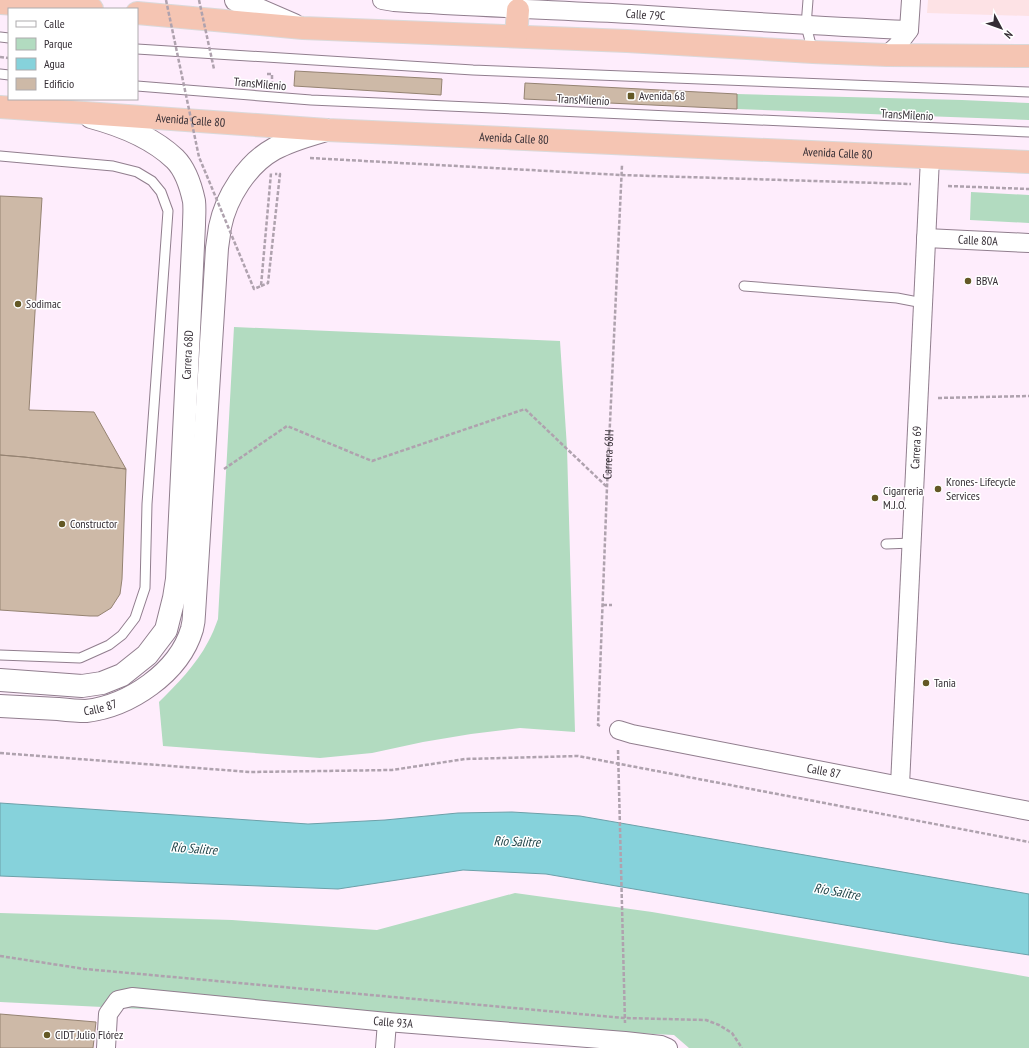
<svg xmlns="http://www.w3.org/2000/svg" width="1029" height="1048" viewBox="0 0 1029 1048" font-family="'PT Sans Narrow',sans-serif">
<rect width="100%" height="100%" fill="#feedfc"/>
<!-- education -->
<path fill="#fde2e5" d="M928,0H1029V16L927,13Z"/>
<!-- green -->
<path fill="#b2dbc0" d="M737,94L962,100L1029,103V120L737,109Z
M971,192L1029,195V223L970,220Z
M234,327L560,341L567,448L575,732L520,728L471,734L423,742L372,753L320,758L163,746L159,702C177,684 196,665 208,642C212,635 215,627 218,619Z
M515,893L652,912L1029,977V1048H689L674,1035L0,1002V913L232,920L377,930Z"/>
<!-- water -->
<path fill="#86d2db" stroke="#6da0a9" d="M0,803L308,824L385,820L458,813L512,812L580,816L1029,894V955L950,943L546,874L463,870L338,889L0,876Z"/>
<!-- building -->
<path fill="#cdb9a7" stroke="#958372" d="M295,71L442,79L441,95L294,86Z
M525,83L737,94V109L524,99Z
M0,196L42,198L29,410L94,412L126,469L24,457L0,455Z
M0,455L24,457L126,469L122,579L120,594L111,608L98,616H90L0,610Z
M0,1014L96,1022L93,1048H0Z"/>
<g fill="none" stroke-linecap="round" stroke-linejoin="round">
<!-- lane casing -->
<g stroke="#917e8e" stroke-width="11">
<path id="lane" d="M808,0L806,26L813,52
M0,37L9,38
M137,49L473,70L1029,92
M0,74L9,75
M137,86L311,100L1029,132
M0,156L113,166L137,172L152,181L161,192L168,211L147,504L145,588L135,618L122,635L109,645L80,658L0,655
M744,286L897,298L923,303
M886,544L912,543"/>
</g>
<!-- street casing -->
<g stroke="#917e8e" stroke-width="20">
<g id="street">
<path id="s2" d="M382,0L394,2C473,7 552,10 631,14C724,20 816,26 909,30"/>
<path d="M887,55L897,46L909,30L911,0"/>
<path id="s3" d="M926,238L1029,243"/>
<path id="s4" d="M619,730L632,734L1029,811"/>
<path id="s5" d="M900,785L930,158"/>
<path id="s6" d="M106,1048L108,1014L118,1000L132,997L387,1022L625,1041L661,1045L668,1048"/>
<path d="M385,1048L387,1022"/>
</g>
</g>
<!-- secondary casing -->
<g stroke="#917e8e" stroke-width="24">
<g id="secondary">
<path d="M236,0L294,25"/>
<path id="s7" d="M0,680L82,686L102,683L122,675L147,655L166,630L174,598L177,579L194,225C194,218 195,209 194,201C191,187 185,169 175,159C153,138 121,125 91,117"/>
<path id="s8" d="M0,706C19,707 39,708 58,709C67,710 77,711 86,711C129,706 179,673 192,629C193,625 194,619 194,614L217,248C218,241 219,234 220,227C226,197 247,164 274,149C290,140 309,135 326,130"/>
</g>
</g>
<!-- highway casing -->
<g stroke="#dad9da" stroke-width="24">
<g id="highway">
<path d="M0,3L92,9"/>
<path d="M137,13L303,28L627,41L813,52L887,55L1029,56"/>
<path d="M516,36L518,10"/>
<path id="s9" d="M0,107L327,130L1029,162"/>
</g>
</g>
<!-- path -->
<g stroke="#afa2ae" stroke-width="2.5" stroke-dasharray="4 2" stroke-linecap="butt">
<path d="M0,57L9,58"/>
<path d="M267,74H272V82"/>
<path d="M310,158L621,175L911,184"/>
<path d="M948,186L1029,189"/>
<path d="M261,286L268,283L280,174H275"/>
<path d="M938,398L1029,396"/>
<path d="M224,469L287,426L372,461L525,409L607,487"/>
<path d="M603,605H612"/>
<path id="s1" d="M600,726L598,725L607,487L622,165"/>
<path d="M618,750L625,1023"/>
<path d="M0,753L250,772L392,770L465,759L578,756L1029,842"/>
<path d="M0,956L85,969L624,1018L706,1020L719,1025L732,1033L742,1048"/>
</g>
<!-- lane -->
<use href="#lane" stroke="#fff" stroke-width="9"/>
<!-- street -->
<use href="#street" stroke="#fff" stroke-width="18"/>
<!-- secondary -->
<use href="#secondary" stroke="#fff" stroke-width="22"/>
<!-- highway -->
<use href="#highway" stroke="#f5c5b3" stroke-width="22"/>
<!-- path-bridge -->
<path stroke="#afa2ae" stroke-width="2.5" stroke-dasharray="4 2" stroke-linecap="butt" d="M166,0L199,157L254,289L261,286L271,173
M199,0L214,69"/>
</g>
<!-- markers -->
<g fill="#635825" stroke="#fff" stroke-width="1.5">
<rect x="627" y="92" width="8" height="8" rx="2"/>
<circle cx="968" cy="281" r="4"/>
<circle cx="18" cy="304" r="4"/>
<circle cx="938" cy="489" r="4"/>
<circle cx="875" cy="498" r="4"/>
<circle cx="62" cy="524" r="4"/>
<circle cx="926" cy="683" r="4"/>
<circle cx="47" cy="1035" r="4"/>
</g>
<g text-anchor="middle" stroke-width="3" stroke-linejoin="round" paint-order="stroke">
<!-- street labels -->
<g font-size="12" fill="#342d34" stroke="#fff">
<text dy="4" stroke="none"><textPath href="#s2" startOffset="264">Calle 79C</textPath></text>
<text transform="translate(260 84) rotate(5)" y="4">TransMilenio</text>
<text transform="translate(583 100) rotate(3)" y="4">TransMilenio</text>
<text transform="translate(907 115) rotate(3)" y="4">TransMilenio</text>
<text dy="4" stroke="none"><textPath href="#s9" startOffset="191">Avenida Calle 80</textPath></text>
<text dy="4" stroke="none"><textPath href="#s9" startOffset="515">Avenida Calle 80</textPath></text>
<text dy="4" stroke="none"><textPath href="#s9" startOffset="839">Avenida Calle 80</textPath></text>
<text dy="4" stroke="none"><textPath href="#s3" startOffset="52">Calle 80A</textPath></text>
<text dy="4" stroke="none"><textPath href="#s7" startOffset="464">Carrera 68D</textPath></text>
<text dy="4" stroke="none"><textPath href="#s5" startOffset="338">Carrera 69</textPath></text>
<text dy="4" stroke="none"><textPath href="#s1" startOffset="273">Carrera 68H</textPath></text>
<text dy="4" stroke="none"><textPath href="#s8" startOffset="101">Calle 87</textPath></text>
<text dy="4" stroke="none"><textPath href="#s4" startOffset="209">Calle 87</textPath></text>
<text dy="4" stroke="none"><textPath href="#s6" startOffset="328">Calle 93A</textPath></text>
</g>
<!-- poi labels -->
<g font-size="12" fill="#342d34" stroke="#fff" text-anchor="start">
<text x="639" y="100">Avenida 68</text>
<text x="976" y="285">BBVA</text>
<text x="26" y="308">Sodimac</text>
<text x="946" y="486">Krones- Lifecycle<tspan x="946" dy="14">Services</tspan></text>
<text x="883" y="495">Cigarreria<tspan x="883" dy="14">M.J.O.</tspan></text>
<text x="70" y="528">Constructor</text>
<text x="934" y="687">Tania</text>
<text x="55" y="1039">CIDT Julio Flórez</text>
</g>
<!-- water labels -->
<g font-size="13" font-style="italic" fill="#1d4246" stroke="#fff">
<text transform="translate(517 841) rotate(2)" y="5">Río Salitre</text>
<text transform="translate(194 848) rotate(4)" y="5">Río Salitre</text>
<text transform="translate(837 891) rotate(10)" y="5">Río Salitre</text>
</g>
</g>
<!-- legend -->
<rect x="8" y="8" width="130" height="92" fill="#ffffff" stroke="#aeabae"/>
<rect x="16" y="21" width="20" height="6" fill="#ffffff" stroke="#aeabae"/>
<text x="44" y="28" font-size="12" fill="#342d34">Calle</text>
<rect x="16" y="38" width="20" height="12" fill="#b2dbc0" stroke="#aeabae"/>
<text x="44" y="48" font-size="12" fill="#342d34">Parque</text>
<rect x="16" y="58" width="20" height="12" fill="#86d2db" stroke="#aeabae"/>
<text x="44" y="68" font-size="12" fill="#342d34">Agua</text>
<rect x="16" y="78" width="20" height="12" fill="#cdb9a7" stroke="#aeabae"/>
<text x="44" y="88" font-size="12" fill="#342d34">Edificio</text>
<!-- north arrow -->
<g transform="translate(1001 28) rotate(131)" stroke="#ffffff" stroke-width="3" paint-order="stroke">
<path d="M0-3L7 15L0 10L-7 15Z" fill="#342d34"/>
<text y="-6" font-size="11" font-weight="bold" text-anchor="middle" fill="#342d34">N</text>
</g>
</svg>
